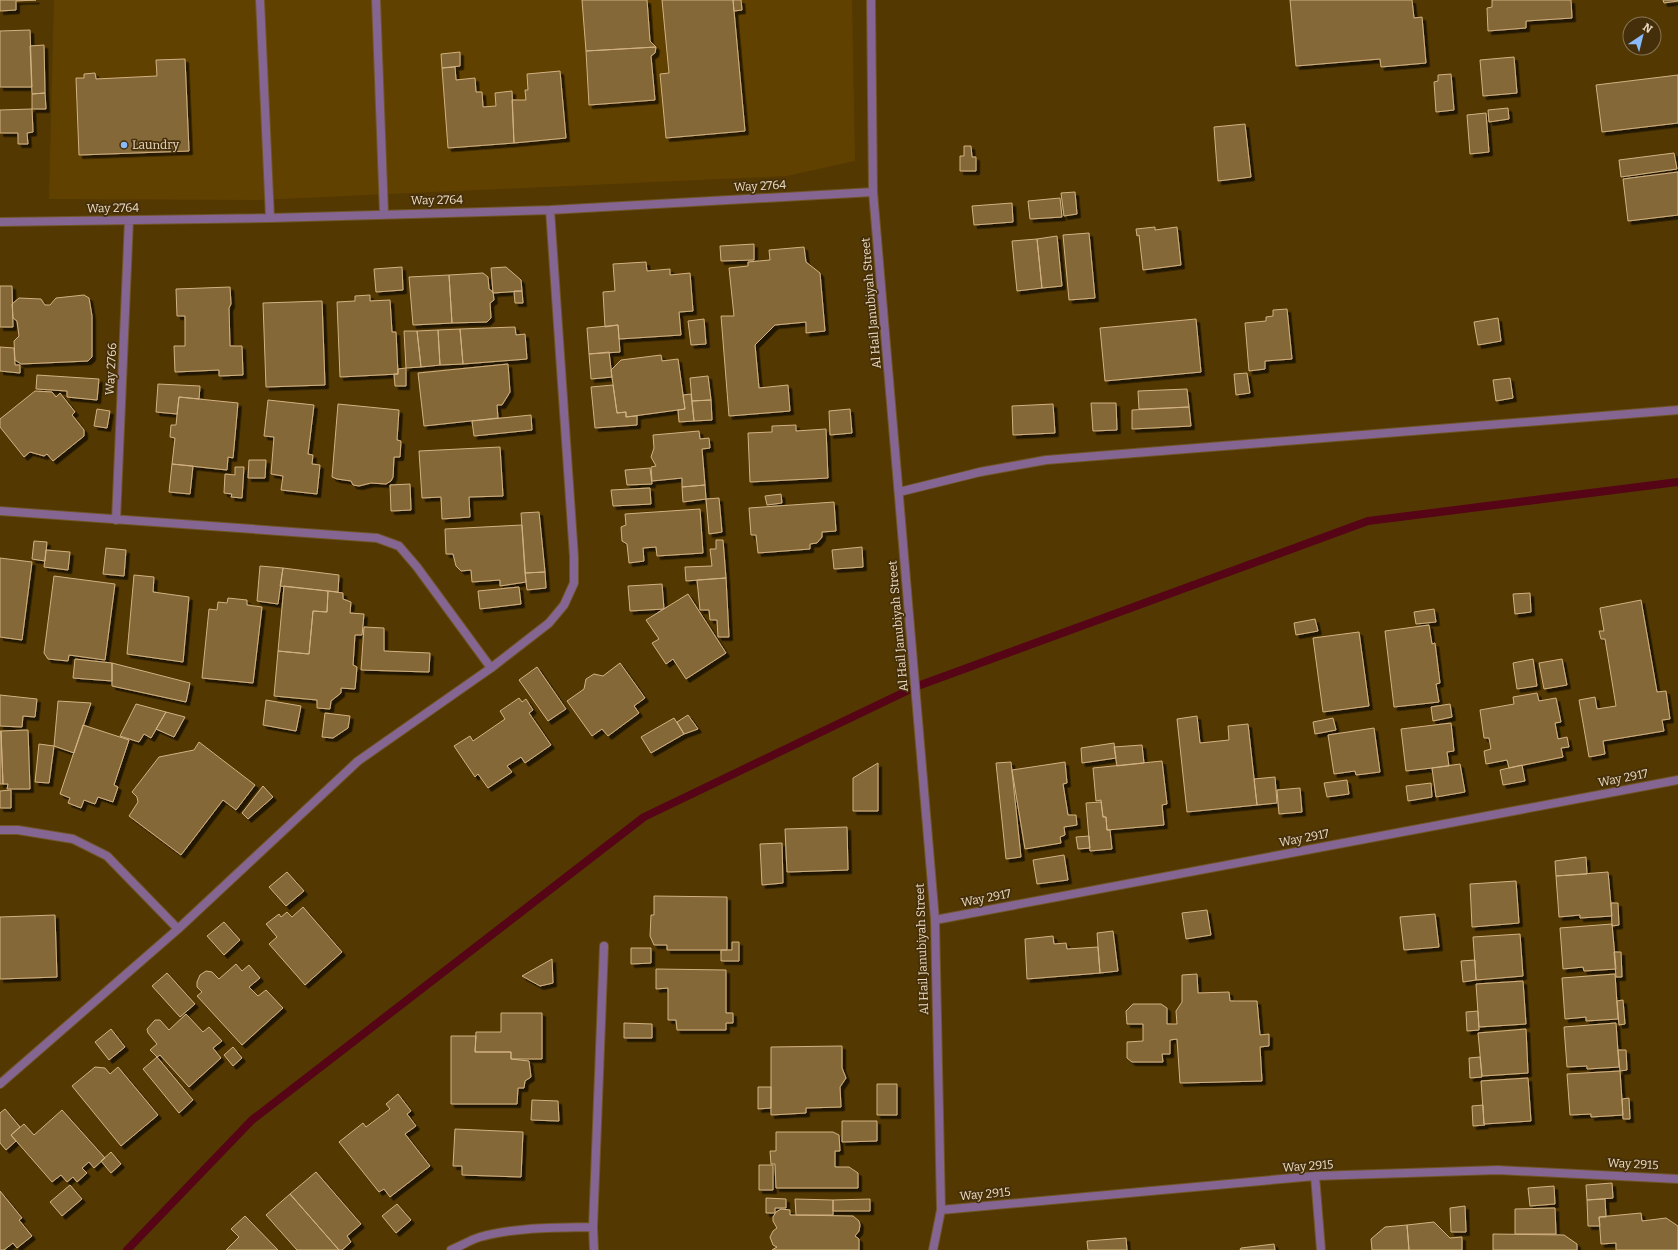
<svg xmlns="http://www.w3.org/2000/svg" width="1678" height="1250" viewBox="0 0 1678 1250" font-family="Bitter,serif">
<defs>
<filter id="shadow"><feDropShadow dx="3.5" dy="3.5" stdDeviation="0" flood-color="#0009"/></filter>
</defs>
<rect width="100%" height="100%" fill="#533802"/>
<!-- built -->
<path fill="#614100" d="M54,0H852L855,161L787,176L258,200L49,199Z"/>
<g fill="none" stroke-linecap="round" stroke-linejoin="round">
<!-- stream -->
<path stroke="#560516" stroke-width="8" d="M127,1250L252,1120L644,817L915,687L1368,521L1678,482"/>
</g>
<!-- building -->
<path fill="#846738" stroke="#d2b282" filter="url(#shadow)" d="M0,0H36L16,1V10L0,11Z
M582,0H647L650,41L656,47L586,51Z
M662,0H733L745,131L666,138L660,74L669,73Z
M733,0H741L742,10L734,11Z
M1290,0H1412L1414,18L1422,17L1426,63L1381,67L1380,59L1296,66Z
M1492,0H1571L1572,18L1526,21V28L1488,31L1487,8L1492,7Z
M1663,0H1678V1L1664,3Z
M30,30L32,87H0V31Z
M44,45L45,93L32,94L30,46Z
M656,47L655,53L651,56L655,100L589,105L586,51Z
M460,52V66L442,68L441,54Z
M1514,57L1517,93L1483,96L1480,60Z
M185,59L189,151L79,155L76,78H84V74L95,73L96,79L157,76L156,60Z
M455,67L456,80L475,78L476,92H482L483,107L496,106L495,93L512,91L514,143L448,148L442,68Z
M560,71L566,138L514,143L512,100H526L525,90H528L527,74Z
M1451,74L1454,110L1436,112L1434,82L1438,81V75Z
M1678,75V123L1602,132L1596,85Z
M45,93L46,109H32V94Z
M1508,108L1509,119L1489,122L1488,110Z
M32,109L33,132L27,133L28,144H18V133H0V110Z
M1486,113L1489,152L1470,154L1467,115Z
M1245,124L1251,177L1218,181L1214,127Z
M964,146H971L972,157H976V171H960V156H964Z
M1674,153L1677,169L1621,177L1619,160Z
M1678,172V215L1628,221L1623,179Z
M1075,192L1077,214L1064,216L1061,193Z
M1060,198L1062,217L1030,219L1028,201Z
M1012,203L1013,222L974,225L972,206Z
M1155,227V230L1177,227L1181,265L1143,270L1139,235L1137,236L1136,229Z
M1089,233L1095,298L1069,300L1063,235Z
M1057,236L1062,286L1042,288L1037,239Z
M1037,239L1042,288L1017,291L1012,241Z
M754,244V260L721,261L720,246Z
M804,247L806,262L820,273L825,331L806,333V322L775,325L755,345L759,388L788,385L790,411L729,416L721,316H734L729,268L748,266V262L770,260L769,250Z
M646,262L647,271L670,269V275L690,273L693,311L679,312L681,335L619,339L618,325L605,327L603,292L615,291L613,264Z
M402,267L403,290L376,292L374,269Z
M506,267L521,280L522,291L493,293L491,268Z
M483,273L488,277L489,289L493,292L494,300L490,303L491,318L487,322L452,323L449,275Z
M449,275L452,323L413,325L409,277Z
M0,286H12L13,327H0Z
M230,287L231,304L229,308L230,346H242L243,375L219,376V370L175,372L174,346H185V316H177L176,289Z
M514,291H522L523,303H515Z
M84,295L89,298L92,316V357L88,361L21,364L15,360L14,341L19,336L17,321L13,318L12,304L19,298L41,299L45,305H50L56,298Z
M370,295V301L390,300L392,332H396L398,374L340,377L337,302L355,301V296Z
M322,301L325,385L266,387L263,303Z
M1287,309L1292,359L1265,361V369L1249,371L1245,323L1266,321V317L1273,316V310Z
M1498,318L1501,341L1478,345L1474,322Z
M704,319L706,344L691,345L688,321Z
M1196,319L1201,372L1105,381L1100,328Z
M618,325L620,352L589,354L587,328Z
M515,327L516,335L525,334L527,359L463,364L460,329Z
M460,329L463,364L440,365L438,330Z
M438,330L440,365L421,367L417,331Z
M404,331H417L421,367L406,368Z
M0,347L14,348L15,365H20V373L0,371Z
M609,352L612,377L591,379L589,354Z
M661,355L662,361L678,359L685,409L626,417V412L617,413L611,370L621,360Z
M508,364L510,392L502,405H497L498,418L424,426L418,373Z
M406,368V386H395L394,374H398V369Z
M1247,373L1250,393L1236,395L1234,374Z
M37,375L99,379L97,400L67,397V391L36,389Z
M708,376L711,400L692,401L690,378Z
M1510,378L1513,398L1496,401L1493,380Z
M158,384L200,386L199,399L179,397L177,414L156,412Z
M613,385L617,413L626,412V417L637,416V425L595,428L591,387Z
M1187,389L1189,407L1139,409L1138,391Z
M35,391L52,392L56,397L60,393L75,412L72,415L84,430V436L53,461L47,454L44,456L30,452L24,457L0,427V419Z
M691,394L694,421L679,422L678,410L685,409L683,395Z
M179,397L238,403L233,458L228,457L227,470L172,464L175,438L170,437L171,425H176Z
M268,400L314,405L308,454L313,455L312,464L320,465L317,494L281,490L283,476L271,474L274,437L264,436Z
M711,400L712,420L694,421L692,401Z
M1091,403H1116L1117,430L1093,431Z
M338,404L399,410L397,440L401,441L400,457H394L393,477L391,481L386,484L371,483L359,486L353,485L351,481L337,479L332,477Z
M1053,404L1055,433L1013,435L1012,406Z
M1189,407L1191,426L1132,429V410Z
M97,409L110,411L107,428L94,426Z
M850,409L852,433L830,435L829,411Z
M531,415L532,430L474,436L472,421Z
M796,425V431L826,429L828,478L750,482L748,433L772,432V426Z
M699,431L700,439L709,438L710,448L702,449L705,485L682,487V478L652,481L651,467L656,466L651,457L654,448L653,435Z
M500,447L503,496L469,497L470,517L442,519L441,497L422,498L419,451Z
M249,460H266L265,478H248Z
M172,464L193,466L190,494L169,492Z
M235,467H244L242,498L231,497L232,494L224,493L225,474L235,475Z
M650,468L652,484L627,485L625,470Z
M410,484L411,510L391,511L390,485Z
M705,485L706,499L683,502L682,487Z
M650,488L651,504L613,506L611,490Z
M781,494L782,503L767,505L765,496Z
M719,498L722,532L709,534L706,499Z
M834,502L836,531L822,532V537L817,543L810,544V549L758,553L756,535H751L749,508Z
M700,509L703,553L657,556L656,547L643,548L644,561L629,563L627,544L622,541L621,527L626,525L625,514Z
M539,512L545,572L525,573L521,513Z
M522,525L526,582L500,586V580L472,582L471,570L461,571L456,566L453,554H446L445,529Z
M716,540H723L726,578L686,581L685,567L712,566L710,549H716Z
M34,541L47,542L45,561L32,559Z
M862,547L863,567L834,569L832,550Z
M106,548L126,550L124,576L103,574Z
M46,550L70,552L68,570L44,567Z
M0,558L32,562L22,640L0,637Z
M260,566L283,568L278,604L257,601Z
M283,568L339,575L338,592L280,586Z
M545,572L546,588L527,590L525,573Z
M134,575L154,577L153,592L189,597L183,662L127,654Z
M54,576L115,584L105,660L69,655L68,661L48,659L44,653Z
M726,578L729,637H718L717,620H710L709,610H700L697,580Z
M662,584L664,609L630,611L628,586Z
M284,586L328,591L327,612L313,611L309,654L278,651Z
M519,587L521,604L480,609L478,591Z
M328,591L343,593V599L351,602L350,613L364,614L362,635H355L353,665L357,667L355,689L341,688V693L331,701L330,709L317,708V700L274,696L278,651L309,654L313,611L327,612Z
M1530,593L1531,612L1515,614L1513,594Z
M688,594L726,653L686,679L673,659L666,664L652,643L659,639L646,620Z
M228,598L247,600V605L262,607L253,683L202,678L209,609L217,610L218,602L227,603Z
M1641,600L1657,692L1666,691L1670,719L1662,720L1664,731L1603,741L1605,754L1589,757L1579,700L1595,697L1597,709L1616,706L1605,639H1601L1599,631H1604L1600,608Z
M1434,609L1436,622L1416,624L1414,612Z
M1315,619L1318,631L1296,635L1294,623Z
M1429,625L1432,644L1435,643L1440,683L1436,684L1439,702L1394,707L1385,631Z
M364,627L384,628V651L430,653L429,672L361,670Z
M1359,632L1369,706L1323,712L1313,638Z
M75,659L112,663V681L73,678Z
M1533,659L1537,686L1517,689L1513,663Z
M1562,659L1567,685L1544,689L1539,663Z
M112,663L190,683L186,702L112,686Z
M620,663L645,698L634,706L639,713L608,736L602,729L592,736L567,701L584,689L586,679L594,674L603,676Z
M537,667L566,709L548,721L519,680Z
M1537,693L1539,701L1556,698L1561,722L1555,723L1558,739L1567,737L1569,747L1561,748L1563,757L1509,768L1507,760L1486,764L1484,751L1491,749L1489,738H1484L1480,710L1514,704L1513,697Z
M0,695L37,699L35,717L23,716L22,727L0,726Z
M519,698L522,702L526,699L533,710L529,713L551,745L525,763L521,757L507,766L512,772L488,788L478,774L475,777L454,746L470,736L473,741L505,719L500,711Z
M266,700L301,706L296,731L263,725Z
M58,701L91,703L74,753L54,746Z
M136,704L166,712L151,738L144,734L139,742L120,736Z
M1450,704L1452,717L1433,721L1431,707Z
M166,712L185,717L174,737L156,729Z
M325,713L350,716L348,728L333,738L322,737Z
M688,715L698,729L684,734L677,722Z
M1197,716L1200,743L1229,740L1228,726L1248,724L1257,805L1187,812L1177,719Z
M674,718L684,734L651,753L641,737Z
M1333,718L1336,730L1315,734L1313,722Z
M1451,723L1454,751L1447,752L1449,766L1406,771L1401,729Z
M83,725L129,740L114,785L118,787L113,802L98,797L95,804L84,800L81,808L68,803L70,798L60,794Z
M1374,728L1380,772L1356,775L1355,771L1334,774L1328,735Z
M28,730L30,789H7L8,784H3L1,731Z
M0,731H1L3,784H0Z
M199,742L255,785L236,810L223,800L181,855L129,816L138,802L137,797L132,792L159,757L194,750Z
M1114,743L1116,758L1082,763L1081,748Z
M39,744L54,746L49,783L35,782Z
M1142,745L1144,763L1117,766L1114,747Z
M1162,761L1167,804L1162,805L1164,825L1107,830L1106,817H1103L1101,800L1096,801L1093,768Z
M1011,762L1021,857L1006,859L996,763Z
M1065,762L1067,783L1063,784L1068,815H1076L1077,825L1064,827L1065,835L1060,837L1061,843L1025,849L1012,770Z
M878,763V811H853V778Z
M1460,764L1465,792L1436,797L1432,768Z
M1522,765L1525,781L1503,785L1500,770Z
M1275,777L1277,803L1257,805L1254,779Z
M1347,780L1349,794L1327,797L1324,783Z
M1431,783L1432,797L1408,801L1406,786Z
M263,786L273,797L248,819L242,813Z
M1300,788L1302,812L1279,814L1277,790Z
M11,790V808H0V791Z
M1101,802L1103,817H1106L1107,830H1110L1112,849L1090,851L1086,803Z
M847,827L848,870L787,872L785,829Z
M1089,836L1090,848L1078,849L1076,837Z
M782,843L783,883L762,885L760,844Z
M1064,855L1068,880L1037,884L1033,860Z
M1586,857L1587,874L1556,876L1555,861Z
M287,872L304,891L286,906L269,887Z
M1608,872L1612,916L1580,918V915L1559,917L1556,876Z
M1516,881L1519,923L1472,927L1470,884Z
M654,896L727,897V950H667V945H654L650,936L651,915H654Z
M1611,903H1618L1619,925L1612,926Z
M303,907L342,952L305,985L269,944L277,937L266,924L279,914L281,917L287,912L292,917Z
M1207,910L1211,935L1186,939L1182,913Z
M1435,914L1439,947L1404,950L1400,917Z
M55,915L57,977L0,979V917Z
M224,922L240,940L224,955L207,936Z
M1612,924L1616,969L1584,971L1583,967L1563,969L1560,928Z
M1113,931L1118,971L1100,973L1097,933Z
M1520,934L1523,976L1476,980L1473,937Z
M1053,936L1054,944L1066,943L1067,949L1098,947L1100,973L1027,979L1025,939Z
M732,942H739V961H721V950H732Z
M631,948H651V963L631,964Z
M1614,952H1621L1622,977H1616Z
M552,959L553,983L540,986L522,976Z
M1475,960L1476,980L1463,982L1461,961Z
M236,964L242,971L249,965L260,978L249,987L258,996L266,990L283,1008L242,1045L197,996L202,992L197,987V982L200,975L206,971L212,972L219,979Z
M656,969L726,970V1013H733V1023H726V1030H677L676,1020H668V988L656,989Z
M167,973L195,1004L180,1017L152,986Z
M1197,974L1198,993L1229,992L1230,1001H1257L1260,1035L1269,1034V1046L1260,1047L1262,1081L1180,1083L1177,1039L1170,1040V1054H1162L1163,1062H1132L1127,1058V1042L1143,1041V1024H1127L1126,1011L1133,1004H1161L1167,1008V1024H1177L1176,1011L1182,1002V975Z
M1615,974L1618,1019L1586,1021V1017L1565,1019L1562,978Z
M1523,981L1526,1024L1479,1027L1476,984Z
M1623,1000L1625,1024L1619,1025L1617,1001Z
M1478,1011L1479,1030L1467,1031L1466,1012Z
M501,1013H542V1059H511V1052H475L476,1032H501Z
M186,1014L203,1032L209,1027L222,1041L213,1048L221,1058L189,1087L160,1055L157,1057L150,1050L157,1044L148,1033L147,1029L155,1020H160L169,1030Z
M624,1023L652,1024V1038H624Z
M1616,1023L1619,1067L1587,1069V1066L1567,1067L1564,1027Z
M111,1029L125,1047L109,1060L95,1042Z
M1526,1029L1528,1073L1482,1076L1478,1033Z
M451,1036H476L475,1052H511V1059L529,1061L531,1077L525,1081L524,1088H518L517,1104H451Z
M842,1046V1068L846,1078L840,1087L841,1107L806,1108V1113L771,1115V1047Z
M233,1047L242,1058L233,1066L224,1055Z
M1618,1050H1626L1627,1070L1620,1071Z
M157,1057L193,1100L179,1113L143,1069Z
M1480,1057L1482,1077L1470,1078L1469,1058Z
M95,1067L105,1068L110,1074L118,1067L158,1115L121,1146L72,1086Z
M1620,1071L1623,1115L1591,1117V1114L1570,1115L1567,1074Z
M1528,1078L1531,1121L1484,1124L1481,1081Z
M877,1084H897V1115H877Z
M758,1087H771V1108L758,1109Z
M398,1094L411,1111L407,1114L416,1126L405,1134L430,1166L390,1197L384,1189L379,1192L339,1142L363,1123L366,1127L390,1109L386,1104Z
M1629,1098L1630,1119H1623L1622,1099Z
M532,1100L558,1101L559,1121L531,1120Z
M1483,1105L1484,1124L1485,1125L1473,1126L1472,1106Z
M5,1109L20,1127L11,1135L16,1141L6,1150L0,1143V1113Z
M62,1110L105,1158L94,1168L89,1162L82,1168L87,1173L77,1182L73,1177L67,1182L61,1175L52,1182L11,1135L24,1124L34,1135Z
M842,1121H877V1141L842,1142Z
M455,1129L523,1132L521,1177L462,1175V1166H453Z
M776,1132H833L839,1135L840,1151H835V1167H849L858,1173V1188H776L775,1164H771L770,1151H776Z
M111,1152L121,1164L111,1173L101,1161Z
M759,1165H773V1190H759Z
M316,1172L361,1224L347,1236L351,1242L342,1250H339L290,1194Z
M1612,1183L1613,1198L1587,1200L1586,1185Z
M70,1185L82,1199L62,1216L50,1202Z
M1554,1186L1555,1204L1530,1206L1528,1188Z
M0,1191L22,1218L19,1220L32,1236L17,1248L13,1243L4,1250H0Z
M290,1194L339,1250H297L266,1215Z
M766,1198L786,1199V1208H775V1213H766Z
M795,1199L833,1200V1215H796Z
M870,1199V1211H833V1200Z
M1605,1199L1606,1217H1599L1600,1226H1588L1587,1200Z
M397,1204L411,1220L396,1233L382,1216Z
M1465,1206L1466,1232H1451L1450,1208Z
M1555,1208L1556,1234H1515V1209Z
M781,1209L790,1210V1215L853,1216L859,1221L860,1225L859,1231L855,1236L859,1239V1250H772L777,1247L773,1245L770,1237L773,1231L777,1228L773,1221V1217L776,1212Z
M1641,1213L1642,1221L1666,1218L1678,1226V1250H1616V1243L1601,1244L1599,1217Z
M245,1216L278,1250H226L239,1237L231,1229Z
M1434,1222L1450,1238L1462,1237V1250H1409L1407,1225Z
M1407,1225L1409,1250H1372L1371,1239L1385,1227Z
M1493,1234L1564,1235L1577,1244V1250H1493Z
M1126,1238L1127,1250H1088L1087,1241Z
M1274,1244L1275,1250H1240L1241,1248Z"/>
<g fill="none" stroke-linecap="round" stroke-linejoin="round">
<!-- minor casing -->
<g stroke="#6f5525" stroke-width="10">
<path id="minor" d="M260,0L270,218
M376,0L384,214
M0,222L270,218L550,210L873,192
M899,492L980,472L1046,460L1678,410
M0,511L377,538L399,546L417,567L491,668
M116,520L129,220
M0,830H18L73,839L107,856L178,929
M935,920L1678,780
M0,1084L178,929L358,761L491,668L549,623L564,605L574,583V557L550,210
M1315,1176L1321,1250
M941,1210L1315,1176L1498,1170L1678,1179
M451,1250C461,1246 470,1240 480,1237C516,1227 556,1228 593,1227
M594,1250L593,1227L604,946"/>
</g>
<!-- tertiary casing -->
<g stroke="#6f5525" stroke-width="10">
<path id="tertiary" d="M871,0L873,192L935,920L941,1210L933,1250"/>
</g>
<!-- minor -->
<use href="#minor" stroke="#856591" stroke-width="8"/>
<!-- tertiary -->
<use href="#tertiary" stroke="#856591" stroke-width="8"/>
</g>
<!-- markers -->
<circle fill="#8bbafc" stroke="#442f0a" stroke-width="1.5" cx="124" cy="145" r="4"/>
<g text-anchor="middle" stroke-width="3.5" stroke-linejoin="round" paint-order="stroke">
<!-- poi labels -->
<g font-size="12" fill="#ecdbc3" stroke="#442f0a" text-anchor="start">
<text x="132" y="149">Laundry</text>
</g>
<!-- street labels -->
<g font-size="12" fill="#ecdbc3" stroke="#442f0a">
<text transform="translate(760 186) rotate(-3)" y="4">Way 2764</text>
<text transform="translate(437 200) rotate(-1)" y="4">Way 2764</text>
<text transform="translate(113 208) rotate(-1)" y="4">Way 2764</text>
<text transform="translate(871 303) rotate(-95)" y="4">Al Hail Janubiyah Street</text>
<text transform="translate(111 369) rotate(-87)" y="4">Way 2766</text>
<text transform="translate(898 626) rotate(-95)" y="4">Al Hail Janubiyah Street</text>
<text transform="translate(1623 778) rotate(-11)" y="4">Way 2917</text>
<text transform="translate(1304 838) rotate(-11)" y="4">Way 2917</text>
<text transform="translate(986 898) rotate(-11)" y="4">Way 2917</text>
<text transform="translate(922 949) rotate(-92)" y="4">Al Hail Janubiyah Street</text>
<text transform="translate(1633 1164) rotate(3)" y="4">Way 2915</text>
<text transform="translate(1308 1166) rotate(-4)" y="4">Way 2915</text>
<text transform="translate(985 1194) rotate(-5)" y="4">Way 2915</text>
</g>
</g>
<!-- north arrow -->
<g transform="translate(1642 36) rotate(35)"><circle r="19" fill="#442f0a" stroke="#877454"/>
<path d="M0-3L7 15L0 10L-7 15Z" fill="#8bbafc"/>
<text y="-6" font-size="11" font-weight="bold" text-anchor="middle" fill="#ecdbc3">N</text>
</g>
</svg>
